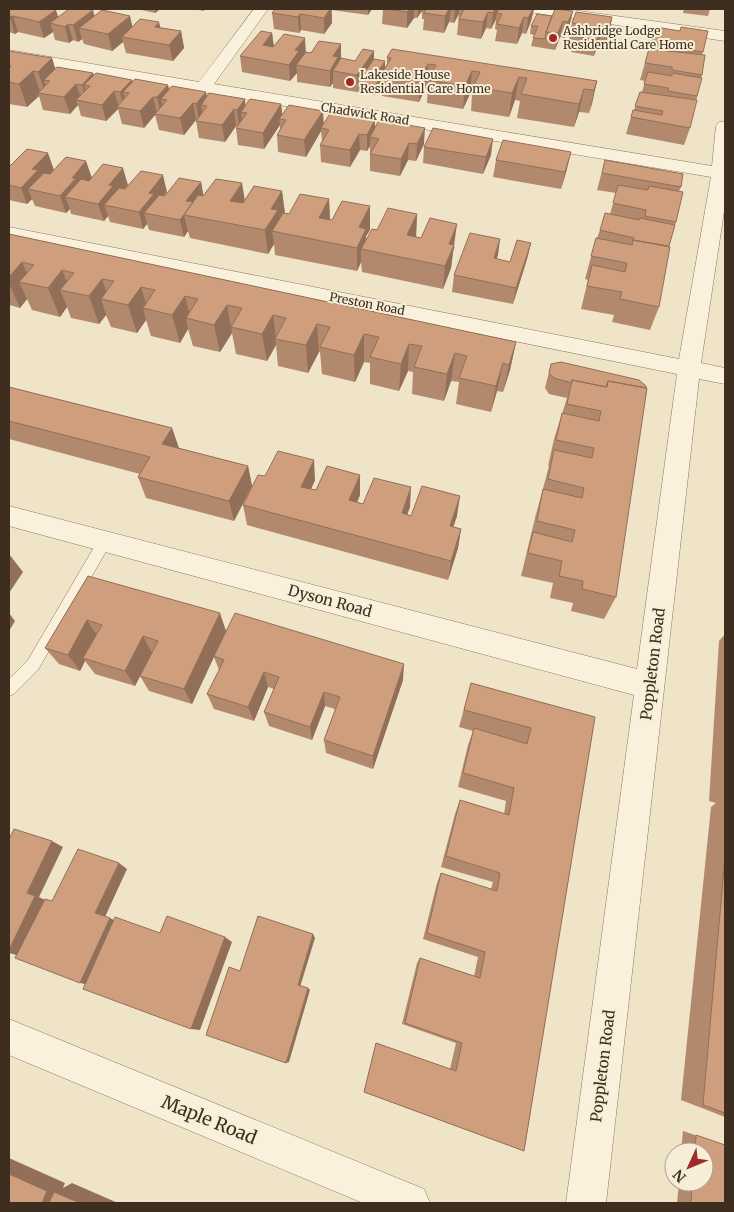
<svg xmlns="http://www.w3.org/2000/svg" width="734" height="1212" viewBox="0 0 734 1212" font-family="Merriweather,serif">
<rect width="100%" height="100%" fill="#f0e4c8"/>
<g fill="none" stroke-linecap="round" stroke-linejoin="round">
<!-- service casing -->
<g stroke="#8d765c" stroke-width="1">
<path id="service" d="M105,536L110,537L112,541L38,670L14,694L9,696V679L28,660L100,537Z"/>
</g>
<!-- minor casing -->
<g stroke="#8d765c" stroke-width="1">
<path id="minor" d="M254,9H268L214,84L712,166L716,126L719,122L725,121V205L701,363L725,368V384L699,379L606,1203H566L634,695L9,526V506L637,669L677,374L9,239V227L679,359L711,177L9,60V50L199,82Z
M528,9H565L725,31V41L535,13L530,12Z
M9,1019L424,1189L430,1203H363L9,1055Z"/>
</g>
<!-- service -->
<use href="#service" fill="#faf1dc" fill-rule="evenodd"/>
<!-- minor -->
<use href="#minor" fill="#faf1dc" fill-rule="evenodd"/>
</g>
<!-- wall -->
<path fill="#b2896c" d="M9,9L58,17L95,16L132,26L161,28L181,31L184,48L173,61L126,53L123,42L112,51L84,44L82,39L78,42L73,40L69,43L55,40L53,32L44,38L18,32L15,34L9,32Z
M137,9H160L155,13Z
M192,9H205L204,11Z
M275,9H372L368,15L332,10V23L324,34L301,30L299,33L274,29L272,13Z
M383,9H498L497,12L499,9H534L531,21L526,34L522,33L517,44L495,41L497,30L495,29L496,19L491,29L486,28L481,39L457,35L459,14L454,23L449,22L444,33L423,30L424,19H422V11L417,18H414L407,28L382,24Z
M681,9H710L708,16L683,13L684,9Z
M573,11L569,27L565,38L560,37L555,50L531,46L534,35L530,34L531,26L552,16Z
M612,17L609,34L605,45L598,44L594,56L571,52L574,40L569,39L572,23Z
M656,27L703,52L702,54V75L690,128L684,145L626,134L633,110H634L640,92H642L645,81L640,80L649,49H650Z
M272,33L274,46L355,61L374,51V59L385,68L387,65V57L597,81L589,113L579,112L574,127L517,118L520,101L515,100L509,117L471,111L472,95L470,94L463,109L427,103L428,87H426L419,102L382,96V83L375,95L333,88V83L330,87L297,82V73L290,81L242,72L240,56Z
M9,51L52,58L55,69L132,82L168,85L169,90L207,97L245,99V105L281,104L282,115L323,125L375,120V128L424,144L416,161L408,160L400,176L370,171V146L367,151L360,150L350,167L321,162L320,145L322,141L321,131L306,157L278,152L277,135L280,129V125L264,149L238,145L236,128L238,126H236L225,142L199,138L196,121L197,120H196L184,135L159,130L155,115L144,128L122,124L118,109L106,121L81,116L78,105L70,114L43,110L39,96L27,107L9,104Z
M424,147L491,155L483,174L423,163Z
M496,160L567,169L561,189L493,177Z
M605,160L681,187L679,191L676,222L669,246L659,307L650,330L612,322L614,315L581,309L588,280L585,279L596,238H597L600,230L610,214L616,193L597,190Z
M9,165L54,170L50,174L92,178L128,185L124,189L167,192L164,196L201,182L203,196L245,201L282,191L285,213L289,214L329,199L330,220L370,230L366,236V239L377,230L417,214L416,237L455,247L453,251L451,268L443,289L362,272L361,262L357,271L275,255L274,244L268,254L190,238L188,231L184,237L149,230L147,224L143,229L110,222L108,216L104,221L71,214L70,209L66,213L35,206L32,199L27,204L9,200Z
M9,234L516,342L510,370L503,392L497,391L491,412L456,404L459,382L451,381L444,401L412,394L413,372L408,371L399,391L370,384V363L364,362L355,382L322,374L320,352H319L308,373L278,366L276,345L267,361L236,354L232,333L220,352L193,346L188,329L180,343L151,336L146,320L137,333L111,327L106,315L99,324L71,318L67,307L60,317L32,310L27,299L20,308L9,305Z
M500,239L496,259L510,262L531,243L527,259L513,304L452,292L454,275Z
M551,364L639,380L616,597L604,619L571,611L573,603L550,598L553,583L521,576L536,514L541,496L549,466H548L554,439L567,398L549,394L545,388Z
M9,387L172,428L179,448L248,466L252,486L234,521L146,498L138,477L140,474L9,439Z
M360,475V495L357,502L363,504L410,507L407,514L411,516H457L453,527L461,529L458,548L448,580L247,525L243,505L265,476L315,480L311,489L316,490Z
M88,576L226,630L403,680L373,769L326,753L324,740L335,709L325,706L312,740L269,726L264,712L274,689L268,687L254,721L214,709L207,694L219,670L214,657L192,704L149,691L140,676L135,686L95,674L85,661L80,671L59,664L45,648Z
M725,610V631H724Z
M725,634V1117L681,1100L711,807L716,803L709,801L719,641Z
M471,683L595,717L524,1151L364,1092L376,1043L450,1069L456,1043L402,1024L417,963L420,958L474,976L478,957L423,939L437,883L441,873L491,889L493,882L441,867L455,814L460,800L504,814L506,801L458,787L468,745L473,731L459,727Z
M683,1131L725,1145V1203H677L679,1182H704V1152H681Z"/>
<!-- shaded-wall -->
<path fill="#916f58" d="M155,9H160L155,13Z
M330,9H331L332,23L324,34V18Z
M368,9H372L368,15Z
M410,9H414V18L407,28V12Z
M418,9H422V11L417,18Z
M449,9H451L449,22L444,33L445,16Z
M455,9H459V14L454,23Z
M495,9H498L497,13L496,19L491,29L493,13Z
M533,9H534L531,21L526,34L528,18Z
M56,10L61,26L50,23L53,32L44,38L39,22Z
M93,10L97,26L79,28L82,39L78,42L73,25Z
M573,11L569,27L565,38L568,22Z
M488,12L486,28L481,39L483,22Z
M300,14L301,30L299,33L298,17Z
M13,16L18,32L15,34L10,17Z
M130,16L134,33L122,37L123,42L112,51L108,34Z
M524,17L522,33L517,44L519,28Z
M612,17L609,34L605,45Z
M563,21L560,37L555,50L558,33Z
M159,22L163,38L155,27Z
M68,24L73,40L69,43L65,27Z
M602,28L598,44L594,56L597,40Z
M181,31L184,48L173,61L169,45Z
M272,33L274,50L263,45Z
M305,38L306,54L296,65L297,73L290,81L289,65L295,50Z
M341,44V61L333,71V83L330,87V71L333,56Z
M374,51V67L357,83V75Z
M52,58L59,81L44,80L48,92L46,95L38,72Z
M385,61V69L378,80V72Z
M428,64L426,87L419,102L420,79Z
M33,71L41,94L38,93L39,96L27,107L19,84Z
M472,71L470,94L463,109L465,86Z
M93,73L98,89L84,85L89,100L87,101L82,85Z
M382,75V83L375,95V86Z
M519,77L515,100L509,117L512,93Z
M132,80L136,96L129,93L123,92L127,106L124,109L120,92Z
M597,81L592,104L589,113L594,90Z
M76,84L82,101L76,100L78,105L70,114L64,97Z
M168,85L171,101L161,99L164,111L161,114L157,97Z
M584,89L579,112L574,127L579,104Z
M114,91L119,107H117L118,109L106,121L102,105Z
M206,92L209,109L207,106L201,105L203,116L199,120L196,104Z
M153,97L157,113L155,114V115L144,128L140,111Z
M245,99L246,113L241,112L242,122L239,126L237,110Z
M193,103L196,120L184,135L180,118Z
M281,104L283,120L279,119L280,125L264,149L263,133Z
M234,109L236,126L225,142L222,125Z
M323,111L324,128H321V131L306,157L304,140Z
M375,120V136L370,137V146L367,151V135Z
M425,128L424,144L416,161L417,144Z
M359,134L360,150L350,167V150Z
M493,139L491,155L483,174L486,157Z
M409,143L408,160L400,176L401,159Z
M571,152L567,169L561,189L565,172Z
M48,153L54,170L42,181L28,189L32,199L27,204L21,188L32,169Z
M86,161L92,178L80,191L65,197L70,209L66,213L60,196L72,178Z
M123,168L128,185L117,198L104,205L108,216L104,221L98,204L109,185Z
M163,175L167,192L157,205L144,213L147,224L143,229L139,212L149,193Z
M201,182L204,198L184,215L188,231L184,237L180,220L186,201Z
M242,183L246,207L230,201Z
M282,191L285,215L274,232L272,231L274,244L268,254L265,230L271,209Z
M329,199L330,223L320,241L319,218Z
M370,206V230L366,236V250L361,249V262L357,271V248L359,227Z
M417,214L416,237L406,259L407,235Z
M457,224L451,268L443,289L445,266L449,244Z
M500,239L498,255L491,275L494,258Z
M531,243L527,259L513,304L516,288Z
M22,262L32,285L19,282L27,299L20,308L9,283V277Z
M62,270L71,292L60,290L67,307L60,317L48,288Z
M102,279L110,302L101,299L106,315L99,324L89,296Z
M141,287L148,310L143,308L146,320L137,333L128,305Z
M185,296L191,319L186,318L188,329L180,343L172,315Z
M227,305L232,333L220,352L214,325Z
M273,315L276,339H275L276,345L267,361L262,334Z
M317,324L319,352L308,373L306,345Z
M364,334V362L355,382L354,355Z
M516,342L510,370L503,392L509,365Z
M409,344L408,371L399,391L401,364Z
M455,353L451,381L444,401L447,374Z
M503,363L497,391L491,412L496,386Z
M172,428L179,449L162,444Z
M314,460L315,480L303,507L301,487Z
M248,466L252,486L234,521L229,501Z
M360,475V495L350,520L349,500Z
M411,487L410,507L400,533L402,513Z
M460,496L457,516L447,546L450,526Z
M461,529L458,548L448,580L451,561Z
M9,554L23,572L9,593Z
M9,613L15,621L9,631Z
M220,613L226,631L192,704L184,689Z
M87,620L98,637L83,658L85,661L80,671L68,655Z
M143,636L152,653L135,686L125,671Z
M404,664L403,680L373,769V756Z
M264,672L268,687L254,721L248,707Z
M324,692L325,706L312,740L310,727Z
M52,841L63,847L39,897L47,901L20,956L9,953V950L27,893Z
M119,863L127,869L105,917L95,913Z
M110,918L119,923L90,985L80,983Z
M313,934L315,938L300,987L298,985Z
M225,937L232,942L200,1030L191,1029Z
M308,988L310,990L289,1062L286,1063Z
M9,1158L65,1183L63,1188L72,1183L118,1203H42L9,1174Z"/>
<!-- building -->
<path fill="#cf9f7d" stroke="#916f58" d="M9,9H53L56,10L39,22L13,16L9,17Z
M69,9H87L93,10L73,25L68,24L65,27L50,23Z
M275,9H330L324,18L300,14L298,17L272,13Z
M388,9H410L407,12Z
M426,9H449L445,16L424,13Z
M464,9H495L493,13L488,12L483,22L459,19Z
M499,9H533L528,18L524,17L519,28L497,24L502,14L497,13Z
M555,9L573,11L568,22L563,21L558,33L546,32Z
M102,10L130,16L108,34L79,28Z
M576,12L612,17L609,29L602,28L597,40L575,36L579,24L572,23Z
M537,14L552,16L546,32L545,39L533,38L538,26H531Z
M140,19L159,22L155,27L181,31L169,45L122,37Z
M656,27L680,31L681,27L708,31L703,52L676,48L677,45L652,41Z
M261,31L272,33L263,45L273,47L284,34L305,38L295,50L299,51L289,65L240,56Z
M319,41L341,44L333,56L338,57L330,71L296,65L306,52L311,53Z
M363,49L374,51L357,75L333,71L341,58L355,61Z
M392,49L597,81L594,90L584,89L579,104L521,94L527,78L519,77L512,93L473,87L480,72L472,71L465,86L428,80L436,65L428,64L420,79L382,73L391,58L387,57Z
M649,49L705,55L702,75L672,70V67L645,63Z
M9,51L52,58L38,72L33,71L19,84L9,82V69L11,66H9Z
M374,59L385,61L378,72H384L382,73V75L375,86L357,83Z
M57,67L93,73L82,85L76,84L64,97L38,93L50,81L44,80Z
M648,72L672,76V73L702,78L697,96L668,91V88L644,84Z
M96,73L132,80L120,92L114,91L102,105L76,100L90,86L84,85Z
M135,79L168,85L157,97H153L140,111L117,107L129,93L123,92Z
M172,86L206,92L196,104L193,103L180,118L155,114L167,100L161,99Z
M640,92L697,100L690,128L631,117L633,110L662,115L663,111L635,106Z
M209,93L245,99L237,110L234,109L222,125L196,121L207,106L201,105Z
M250,99L281,104L263,133L236,128L247,113L241,112Z
M289,105L323,111L304,140L277,135L286,120L279,119Z
M331,112L375,120L367,135L359,134L350,150L320,145L329,130L321,128Z
M379,120L425,128L417,144L409,143L401,159L370,154L379,139L370,137Z
M433,128L493,139L486,157L424,147Z
M503,140L571,152L565,172L496,160Z
M27,149L48,153L32,169L38,170L21,188L9,185V165H11Z
M66,157L86,161L72,178H76L60,196L28,189L44,173L50,174Z
M605,160L683,174L681,187L602,173Z
M103,164L123,168L109,185L113,186L98,204L65,197L81,179L89,181Z
M141,171L163,175L149,193L154,194L139,212L104,205L119,188L125,189Z
M179,178L201,182L186,201L193,202L180,220L144,213L159,195L165,196Z
M216,179L242,183L230,201L243,203L254,186L282,191L271,209L278,210L265,230L184,215L198,195L203,196Z
M618,185L648,190L649,186L683,192L676,222L645,216L646,210L613,203Z
M300,194L329,199L319,218L332,220L342,201L370,206L359,227L366,229L357,248L272,231L283,213L289,214Z
M388,208L417,214L407,235L421,238L430,218L457,224L449,244L454,245L445,266L361,249L372,229L377,230Z
M605,213L639,220L640,218L675,225L669,246L633,240L634,238L600,230Z
M470,233L500,239L494,258L510,262L517,240L531,243L516,288L454,275Z
M9,234L516,342L509,365L503,363L496,386L459,378L467,356L455,353L447,374L414,367L422,346L409,344L401,364L370,357L379,337L364,334L354,355L320,347L330,327L317,324L306,345L275,339L286,318L273,315L262,334L231,327L242,308L227,305L214,325L186,318L198,299L185,296L172,315L143,308L155,290L141,287L128,305L101,299L114,281L102,279L89,296L60,290L74,273L62,270L48,288L19,282L34,265L22,262L9,277Z
M596,238L632,245L633,240L670,247L659,307L620,299L622,292L587,286L592,265L625,272L627,263L591,256Z
M561,362L639,380L646,386V388L608,381L606,387L572,380V383L554,378L549,373L551,364Z
M572,380L607,387L608,381L647,388L616,597L582,589L583,581L559,576L562,561L528,553L533,532L572,542L575,530L537,521L543,489L582,498L584,488L548,479L554,450L592,458L594,448L556,440L562,413L599,421L601,411L567,404Z
M9,387L172,428L162,444L248,466L229,501L138,477L150,457L9,421Z
M278,451L314,460L301,487L316,490L327,466L360,475L349,500L363,504L374,478L411,487L402,513L411,516L422,486L460,496L450,526L461,529L451,561L243,505L258,475L265,476Z
M88,576L220,613L184,689L140,676L158,641L143,636L125,671L83,658L102,625L87,620L68,655L45,648Z
M235,613L404,664L373,756L324,740L340,697L324,692L310,727L264,712L279,677L264,672L248,707L207,694L224,660L214,656Z
M471,683L595,717L524,1151L364,1092L376,1043L456,1071L462,1043L405,1023L420,958L480,978L485,952L427,933L441,873L497,891L500,873L446,856L460,800L509,815L514,788L463,773L474,728L527,744L531,728L464,710Z
M14,829L52,841L27,893L35,896L9,950V839Z
M78,849L119,863L95,913L110,918L80,983L15,958L45,899L52,901Z
M725,857V1113L703,1105Z
M167,916L225,937L191,1029L83,989L115,917L160,933Z
M258,916L313,934L298,985L308,988L286,1063L206,1035L229,967L240,971Z
M696,1135L725,1145V1203H691L692,1182H704V1152H695Z
M9,1174L47,1191L42,1203H9Z
M54,1192L80,1203H49Z"/>
<!-- markers -->
<g fill="#9e2a2b" stroke="#f7eed8" stroke-width="2">
<circle cx="553" cy="38" r="5"/>
<circle cx="350" cy="82" r="5"/>
</g>
<g text-anchor="middle" stroke-width="4" stroke-linejoin="round" paint-order="stroke">
<!-- far-poi labels -->
<g font-size="12" fill="#3d2e20" stroke="#f7eed8" text-anchor="start">
<text x="563" y="35">Ashbridge Lodge<tspan x="563" dy="14">Residential Care Home</tspan></text>
<text x="360" y="79">Lakeside House<tspan x="360" dy="14">Residential Care Home</tspan></text>
</g>
<!-- far-street labels -->
<g font-size="12" fill="#3d2e20" stroke="#f7eed8">
<text transform="translate(365 114) rotate(9)" y="4">Chadwick Road</text>
<text transform="translate(367 304) rotate(11)" y="4">Preston Road</text>
</g>
<!-- street labels -->
<g font-size="15" fill="#3d2e20" stroke="#f7eed8">
<text transform="translate(330 601) rotate(15)" y="5">Dyson Road</text>
<text transform="translate(653 664) rotate(-83)" y="5">Poppleton Road</text>
<text transform="translate(603 1066) rotate(-83)" y="5">Poppleton Road</text>
</g>
<!-- near-street labels -->
<g font-size="18" fill="#3d2e20" stroke="#f7eed8">
<text transform="translate(209 1120) rotate(22)" y="6">Maple Road</text>
</g>
</g>
<!-- border -->
<rect width="734" height="1212" fill="none" stroke="#3d2e20" stroke-width="20"/>
<!-- north arrow -->
<g transform="translate(689 1167) rotate(226)"><circle r="24" fill="#f7eed8" stroke="#ada18e"/>
<path d="M0-4L9 19L0 12L-9 19Z" fill="#9e2a2b"/>
<text y="-8" font-size="14" font-weight="bold" text-anchor="middle" fill="#3d2e20">N</text>
</g>
</svg>
